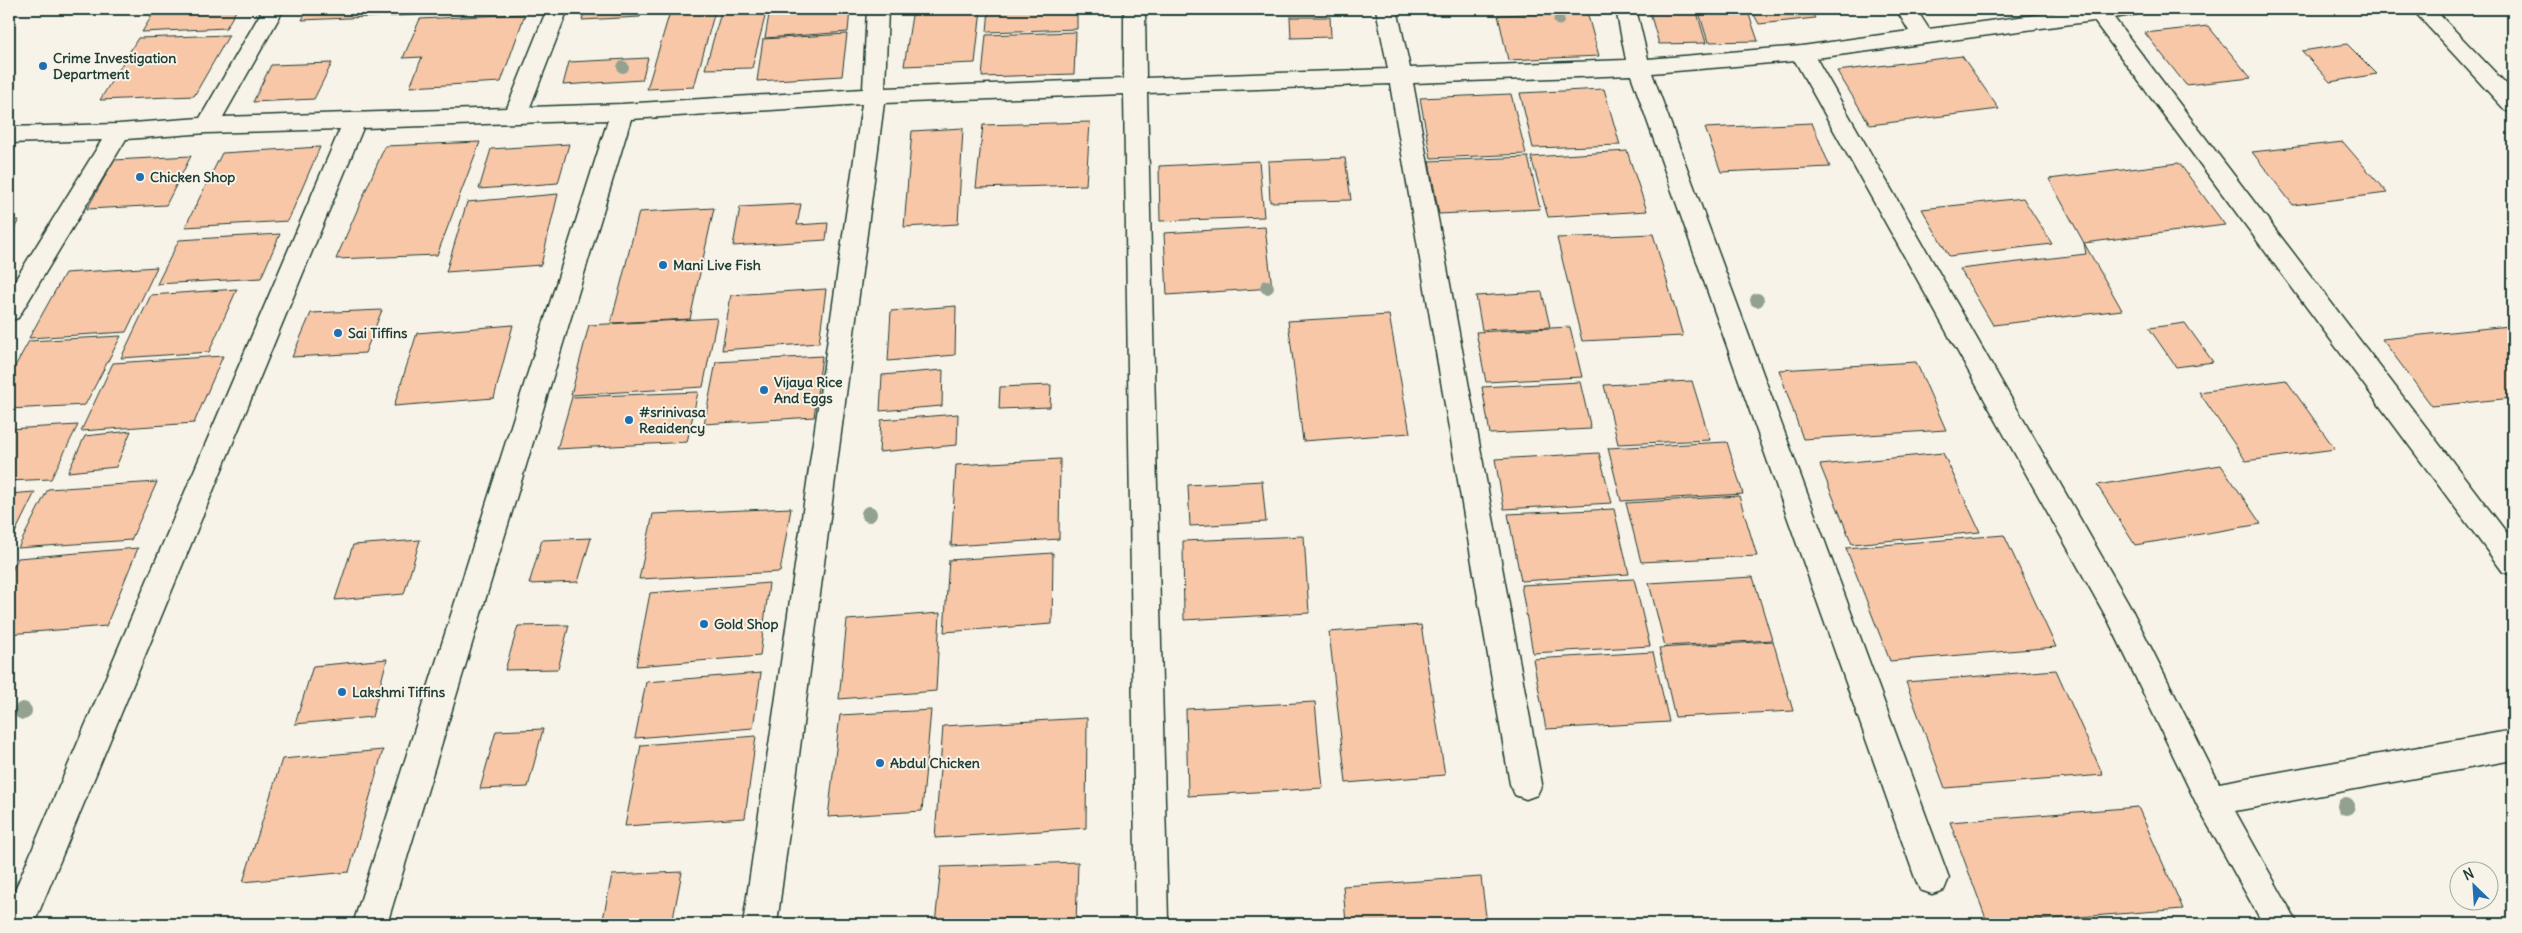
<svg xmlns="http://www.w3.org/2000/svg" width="2522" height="933" viewBox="0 0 2522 933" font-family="Delius,sans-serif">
<rect width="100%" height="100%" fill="#f7f3e8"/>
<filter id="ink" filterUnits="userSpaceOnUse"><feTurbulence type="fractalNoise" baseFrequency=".02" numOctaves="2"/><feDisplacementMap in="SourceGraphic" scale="10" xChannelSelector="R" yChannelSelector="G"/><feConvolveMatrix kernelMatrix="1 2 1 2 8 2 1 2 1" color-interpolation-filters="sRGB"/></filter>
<g filter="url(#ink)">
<!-- building -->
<path fill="#f8c7a8" stroke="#1f3d34" d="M156,9H237L226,28L142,32Z
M308,9H419L416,15L302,20Z
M585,9H642L640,17L582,20Z
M722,9H767L752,68L705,69Z
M770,9H850L848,32L765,38Z
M913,9H981L975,63L904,66Z
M989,9H1077V29L987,32Z
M1168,9H1210V10L1169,12Z
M1649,9H1696L1706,43L1659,44Z
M1698,9H1747L1758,41L1708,42Z
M1763,9H1810L1815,18L1759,24L1753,13L1764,12Z
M715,11L694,87L647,89L670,12Z
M1587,12L1599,56L1508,60L1498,15Z
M525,14L501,82L410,87L422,57L403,58L420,19Z
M1290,17H1330L1331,37L1291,38Z
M2208,26L2251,78L2186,85L2145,33Z
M1076,32L1074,74L982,77L986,35Z
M847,34L842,76L757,81L763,39Z
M229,35L194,96L100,100L138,38Z
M2347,44L2377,74L2330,82L2302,51Z
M1962,56L1999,109L1870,125L1837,71Z
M648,58L642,80L563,85L569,62Z
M332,63L314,99L253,102L271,65Z
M1604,89L1620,145L1533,148L1520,93Z
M1511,94L1526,154L1431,158L1420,98Z
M1090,122L1086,185L976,188L983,125Z
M1812,123L1830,167L1721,172L1705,128Z
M963,128L958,224L904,227L912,131Z
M480,142L437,255L336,259L385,146Z
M2343,142L2387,193L2293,205L2252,152Z
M569,144L558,183L479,189L491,149Z
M320,147L288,221L185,227L222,153Z
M1627,151L1647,211L1548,217L1531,157Z
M191,156L166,205L87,209L114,160Z
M1528,157L1540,209L1439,214L1429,161Z
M1345,158L1351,200L1270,202L1268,161Z
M1259,161L1264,217L1160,221L1159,166Z
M2179,163L2225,225L2084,243L2049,179Z
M558,194L541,265L446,272L467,202Z
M2023,198L2052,244L1949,256L1922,209Z
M801,204L797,225L828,223L826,240L733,246L740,207Z
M714,208L690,319L611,323L639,212Z
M19,220L9,237V221Z
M1265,227L1272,288L1167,295L1164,233Z
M280,234L261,278L157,284L179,240Z
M1653,234L1683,336L1582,341L1557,238Z
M2084,243L2122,310L1993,325L1960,269L2086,254Z
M157,267L126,332L29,338L65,273Z
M237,289L209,352L121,358L151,295Z
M826,289L819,343L722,350L731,295Z
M1542,292L1550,327L1482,330L1476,296Z
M956,306L955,355L888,361L891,311Z
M382,310L365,353L292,357L311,313Z
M1389,315L1410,433L1303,441L1288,321Z
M717,318L703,387L571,395L589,325Z
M2185,323L2213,362L2176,367L2149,328Z
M513,325L494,398L394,406L417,333Z
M2509,326L2513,331V398L2432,406L2382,339Z
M1570,327L1582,377L1486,382L1476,332Z
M121,336L85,405L9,409V377L29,341Z
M223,356L194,423L81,431L113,363Z
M822,356L814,417L704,424L716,362Z
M1916,362L1946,430L1803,439L1779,370Z
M943,370L942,406L880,411L882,375Z
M2286,380L2335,449L2246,461L2199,392Z
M1692,381L1710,440L1618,444L1604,385Z
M1580,382L1591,429L1490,434L1482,387Z
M1051,385L1050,407L999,409L1000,387Z
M698,392L687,442L557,449L572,397Z
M958,414L957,445L879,452L881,420Z
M78,425L51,479L9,481V429Z
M131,431L116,467L68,472L85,436Z
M1727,442L1743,494L1621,501L1608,448Z
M1599,453L1612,503L1504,509L1495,459Z
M1943,453L1980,532L1852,544L1820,465Z
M1060,459L1059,539L951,546L956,465Z
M2221,465L2261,524L2135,545L2097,485Z
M1262,481L1266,522L1190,526L1188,485Z
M157,482L131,540L18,548L48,489Z
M35,492L9,545V494Z
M1739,496L1757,556L1641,562L1626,503Z
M791,508L780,572L639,579L653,514Z
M1614,509L1629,574L1521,581L1508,514Z
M2004,535L2056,647L1890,661L1846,548Z
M1304,536L1309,613L1184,620L1183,541Z
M591,538L578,582L529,584L542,540Z
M420,540L404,594L335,600L353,545Z
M138,548L106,626L9,634V576L18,558Z
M1053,553L1052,624L944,632L949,560Z
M1753,577L1772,640L1665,646L1649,583Z
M1634,579L1650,646L1533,653L1521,585Z
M769,583L760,656L636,666L650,593Z
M940,613L936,691L839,699L847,620Z
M569,625L558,669L505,670L518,626Z
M1421,625L1445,775L1346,783L1329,632Z
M1773,641L1793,711L1675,717L1659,648Z
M1653,652L1669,722L1546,729L1533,659Z
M387,659L372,717L295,724L313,666Z
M2056,670L2103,775L1945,788L1906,682Z
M761,673L753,728L635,738L646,682Z
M1315,702L1323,788L1188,796L1186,709Z
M931,710L922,811L828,817L840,715Z
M1087,718L1086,828L935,838L943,726Z
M543,729L528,787L480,789L496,731Z
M756,736L745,818L625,826L641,745Z
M383,750L349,872L243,882L282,759Z
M2138,807L2183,909L1988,924L1950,822Z
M1078,862L1076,924H935L941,867Z
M682,872L672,924H602L612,875Z
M1481,877L1487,924H1346L1343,886Z"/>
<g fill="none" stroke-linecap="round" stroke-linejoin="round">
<!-- minor casing -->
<g stroke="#1f3d34" stroke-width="3">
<path id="minor" d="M263,9H284L223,117L507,108L547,9H568L530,107L622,104L863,89L867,9H888L885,88L1124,79V9H1145L1146,78L1388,69L1376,9H1397L1410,68L1626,60L1616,9H1636L1648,59L1802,46L1909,31L1896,9H1916L1929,29L2080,9H2139L2137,14L2114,18L2513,541V575L2503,572L2094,21L1816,58L2129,604L2219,783L2513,730V760L2235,811L2298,924H2263L2200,811L2109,622L1795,61L1652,73L1949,878L1944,890L1932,894L1920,890L1915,878L1631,75L1413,83L1542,784L1537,795L1526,799L1515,795L1510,784L1390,84L1147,93L1168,920L1166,924H1136L1124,94L884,103L777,924H743L862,104L631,119L387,924H353L608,120L363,128L34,924H9V904L340,129L207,133L126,139L18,318L9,321V290L102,140L9,143V127L119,124L200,118Z
M2412,9H2434L2513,91V113L2505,110Z"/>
</g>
<!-- minor -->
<use href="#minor" fill="#f7f3e8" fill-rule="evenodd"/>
</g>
<!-- trees -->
<g fill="#92a190">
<circle cx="1559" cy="20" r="5.5"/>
<circle cx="623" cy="67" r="6"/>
<circle cx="1267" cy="287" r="7"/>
<circle cx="1757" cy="300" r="7"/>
<circle cx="869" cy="514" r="8"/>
<circle cx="23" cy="711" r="9"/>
<circle cx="2346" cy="806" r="9"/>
</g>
</g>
<!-- markers -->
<g fill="#1f6fb2" stroke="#f7f3e8" stroke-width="2">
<circle cx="43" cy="66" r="5"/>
<circle cx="140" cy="177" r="5"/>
<circle cx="663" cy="265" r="5"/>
<circle cx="338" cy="333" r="5"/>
<circle cx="764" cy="390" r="5"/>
<circle cx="629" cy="420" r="5"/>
<circle cx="704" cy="624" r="5"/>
<circle cx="342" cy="692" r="5"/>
<circle cx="880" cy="763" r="5"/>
</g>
<g text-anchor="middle" stroke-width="4" stroke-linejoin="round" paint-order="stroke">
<!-- poi labels -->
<g font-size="14" font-weight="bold" fill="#1f3d34" stroke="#f7f3e8" text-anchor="start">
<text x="53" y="63">Crime Investigation<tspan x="53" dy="16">Department</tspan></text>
<text x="150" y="182">Chicken Shop</text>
<text x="673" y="270">Mani Live Fish</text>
<text x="348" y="338">Sai Tiffins</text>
<text x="774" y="387">Vijaya Rice<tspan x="774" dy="16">And Eggs</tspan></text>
<text x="639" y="417">#srinivasa<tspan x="639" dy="16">Reaidency</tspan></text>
<text x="714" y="629">Gold Shop</text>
<text x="352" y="697">Lakshmi Tiffins</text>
<text x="890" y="768">Abdul Chicken</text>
</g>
</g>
<!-- margin -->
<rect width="2522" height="933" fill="none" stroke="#f7f3e8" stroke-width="30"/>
<rect x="15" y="15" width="2492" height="903" fill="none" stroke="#1f3d34" stroke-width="2" filter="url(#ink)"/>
<!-- north arrow -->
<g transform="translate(2474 886) rotate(335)"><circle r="24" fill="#f7f3e8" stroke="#a1aaa0"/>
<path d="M0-4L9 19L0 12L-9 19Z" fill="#1f6fb2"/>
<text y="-8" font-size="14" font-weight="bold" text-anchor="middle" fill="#1f3d34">N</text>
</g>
</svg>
